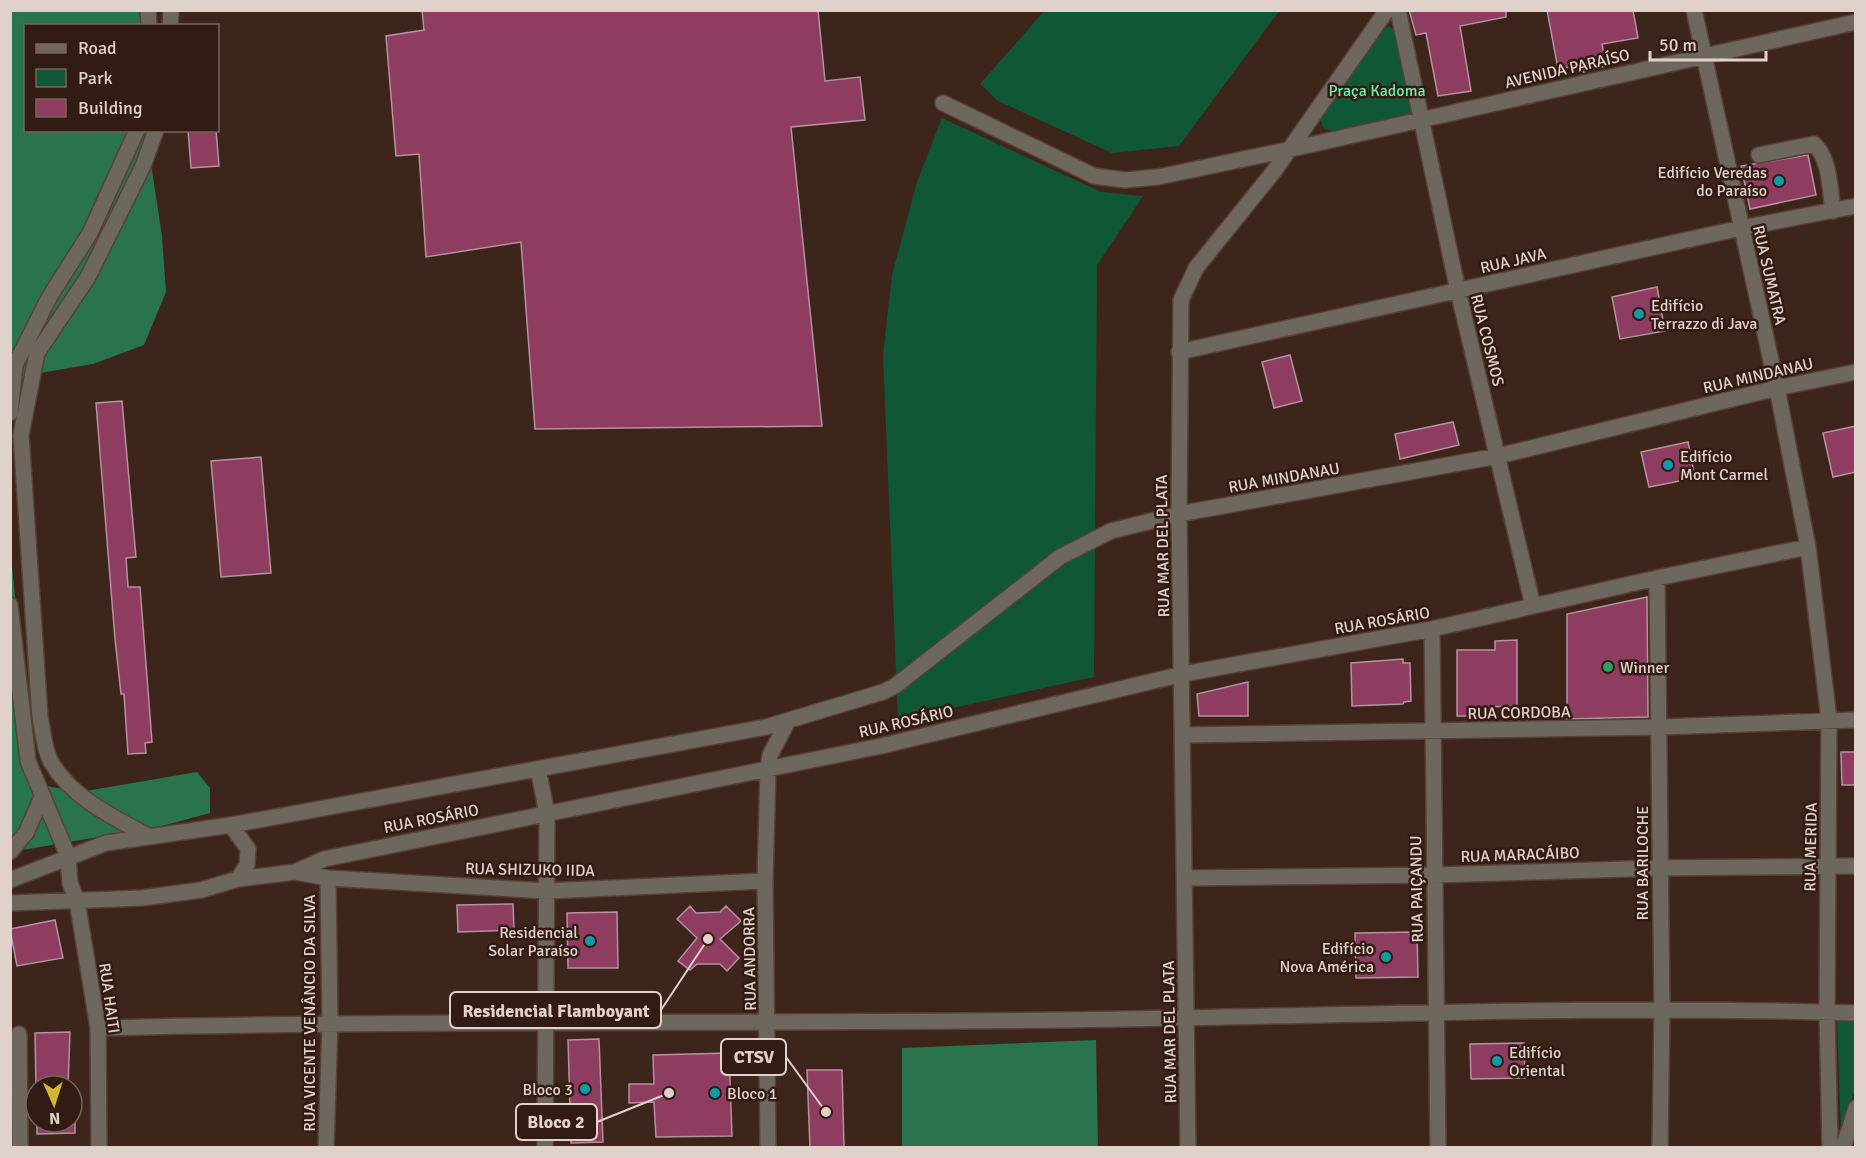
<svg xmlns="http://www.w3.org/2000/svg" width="1866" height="1158" viewBox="0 0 1866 1158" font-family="Signika,sans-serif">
<rect width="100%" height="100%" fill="#3d251b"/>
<!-- green -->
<path fill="#105736" d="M1044,11V10L1279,11L1179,146L1112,153L998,101L980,84Z
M1387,26L1395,29L1413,113L1338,132L1324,129L1319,116Z
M942,118L1101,192L1143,196L1097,265L1094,677L898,720L883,355L892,275L917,182Z
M1837,1021L1856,1022L1855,1090L1841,1130Z"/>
<!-- forest -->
<path fill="#29734d" d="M11,11H151L148,25L26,26V130L146,131L162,236L166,292L144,345L93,364L40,373L11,395Z
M10,545L19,638L35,765L47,786L80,792L197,772L210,788V813L162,826L11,852Z
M1096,1040L1098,1147H902V1048Z"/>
<!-- building -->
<path fill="#8f3c61" stroke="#b2939e" stroke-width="1.5" d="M422,10H818L825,81L860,77L865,120L791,127L822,426L535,429L521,242L426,257L419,154L396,156L386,36L424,30Z
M1409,10H1506V17L1460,26L1471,91L1438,96L1426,33L1416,35Z
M1547,10H1633L1638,38L1602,44L1606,66L1583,72L1582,65L1558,69Z
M188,130H216L219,166L191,168Z
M1808,155L1816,195L1750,209L1741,166Z
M1657,287L1665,331L1620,339L1612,297Z
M1290,355L1302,401L1274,408L1262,362Z
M122,401L136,557L126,558L128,587H140L152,742L145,743L146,753L128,754L124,694H121L115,639L96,403Z
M1453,422L1459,445L1400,459L1395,434Z
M1856,426V472L1833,477L1823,433Z
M1688,442L1695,478L1649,487L1641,452Z
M261,457L271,573L221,577L211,461Z
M1647,597L1648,717L1567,719V614Z
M1517,640V706L1485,707V716H1457V650H1495V641Z
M1403,659V663H1410L1411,701L1404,702L1403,704L1352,706L1351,663Z
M1248,682V716H1199L1197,694Z
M1841,752H1856V785H1842Z
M513,904L514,930L458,932L457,905Z
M690,906L696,913L720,912L726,906L741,921L720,939L739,958L727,971L720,964H697L690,970L678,961L697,938L677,919Z
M617,912L618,968H568L567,913Z
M55,920L63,958L17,966L10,929Z
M1417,932L1418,977L1356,978L1355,933Z
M70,1032L68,1086H36L35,1033Z
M599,1039L603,1142L571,1143L568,1040Z
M1524,1043L1525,1078L1471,1079L1470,1044Z
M729,1053L732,1136L656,1137L654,1102L629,1103V1084H654L653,1055Z
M807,1070H842L844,1148H810Z
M37,1122H75V1133L37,1134Z"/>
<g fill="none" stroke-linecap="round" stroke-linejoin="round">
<!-- minor casing -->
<g stroke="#574137" stroke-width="18">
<path id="minor" d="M148,10L149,26
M1398,10L1458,291L1533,606
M1694,10L1777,388L1808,547L1829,719L1827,1012L1830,1148
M170,26L171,10
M943,103L1094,176L1125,180L1158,177L1287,150L1856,22
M1759,155L1814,144C1830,158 1830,190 1833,211
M1179,352L1741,228L1856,206
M10,413L15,365L50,296L90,233L137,130
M1657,578L1662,1010L1660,1148
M10,605L28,761L68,856L70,883L77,901L98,1028L99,1148
M1432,629L1438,1148
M1183,735L1660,727L1856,720
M538,769L547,814L545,1148
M231,825L248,849L247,865L238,879
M148,836C113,817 72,798 51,762C44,750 43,730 40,717L21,435L37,353L88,277L143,166L156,130
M10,852L26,833L42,797
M295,872L328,878L547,891L765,881
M1186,878L1434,875L1659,868L1856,866
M10,880L106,843L231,825L766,727L883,692L895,686L1060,557L1111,531L1179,514L1498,456L1777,388L1856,372
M10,903L142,898L201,890L238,879L295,872L324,859L881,746L1183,674L1432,629L1657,578L1808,547
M98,1028C419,1020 740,1024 1061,1020C1325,1017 1591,1004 1856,1013
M19,1034L20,1148
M326,1148L330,1022L328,878
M768,1148L765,881L768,769L770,755L788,721
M1188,1148L1179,514L1181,300L1196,268L1275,170L1387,10
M1843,1148L1856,1108"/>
</g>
<!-- minor -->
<use href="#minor" stroke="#6e675d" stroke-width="15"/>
</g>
<!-- markers -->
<g fill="#0f9aa8" stroke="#321b12" stroke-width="2">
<circle cx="1779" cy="181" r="6"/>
<circle cx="1639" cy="314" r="6"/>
<circle cx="1668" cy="465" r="6"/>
<circle cx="590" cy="941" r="6"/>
<circle cx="1386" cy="957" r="6"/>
<circle cx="1497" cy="1061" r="6"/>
<circle cx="585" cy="1089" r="6"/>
<circle cx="715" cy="1093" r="6"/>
</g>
<circle fill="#2e9e5b" stroke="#321b12" stroke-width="2" cx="1608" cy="667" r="6"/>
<g text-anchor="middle" stroke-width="5" stroke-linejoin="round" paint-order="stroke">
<!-- street labels -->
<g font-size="16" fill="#e1d1cb" stroke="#321b12">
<text transform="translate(1567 68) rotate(-13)" y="6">AVENIDA PARAÍSO</text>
<text transform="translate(1513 260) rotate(-13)" y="6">RUA JAVA</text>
<text transform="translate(1770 275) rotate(77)" y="6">RUA SUMATRA</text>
<text transform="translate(1488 340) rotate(76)" y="6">RUA COSMOS</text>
<text transform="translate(1758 375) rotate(-13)" y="6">RUA MINDANAU</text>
<text transform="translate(1284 477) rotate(-10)" y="6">RUA MINDANAU</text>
<text transform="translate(1162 546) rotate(-91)" y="6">RUA MAR DEL PLATA</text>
<text transform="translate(1382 620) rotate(-10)" y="6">RUA ROSÁRIO</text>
<text transform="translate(1519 712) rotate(-1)" y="6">RUA CORDOBA</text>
<text transform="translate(906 721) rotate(-13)" y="6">RUA ROSÁRIO</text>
<text transform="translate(431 818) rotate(-11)" y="6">RUA ROSÁRIO</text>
<text transform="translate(1810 847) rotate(-89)" y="6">RUA MERIDA</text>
<text transform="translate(1520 854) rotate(-2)" y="6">RUA MARACÁIBO</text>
<text transform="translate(1642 863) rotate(-90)" y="6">RUA BARILOCHE</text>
<text transform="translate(530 869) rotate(1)" y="6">RUA SHIZUKO IIDA</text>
<text transform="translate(1416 889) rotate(-91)" y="6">RUA PAIÇANDU</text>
<text transform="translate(749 959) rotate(-91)" y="6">RUA ANDORRA</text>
<text transform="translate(110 998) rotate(82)" y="6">RUA HAITI</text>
<text transform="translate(309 1013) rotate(-90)" y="6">RUA VICENTE VENÂNCIO DA SILVA</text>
<text transform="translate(1169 1032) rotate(-91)" y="6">RUA MAR DEL PLATA</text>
</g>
<!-- park labels -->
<g font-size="16" fill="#6eedaa" stroke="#321b12">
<text x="1377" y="96">Praça Kadoma</text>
</g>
<!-- poi labels -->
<g font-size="16" fill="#e1d1cb" stroke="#321b12" text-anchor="start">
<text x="1767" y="178" text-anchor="end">Edifício Veredas<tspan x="1767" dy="18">do Paraíso</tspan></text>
<text x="1651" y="311">Edifício<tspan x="1651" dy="18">Terrazzo di Java</tspan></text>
<text x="1680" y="462">Edifício<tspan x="1680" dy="18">Mont Carmel</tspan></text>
<text x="1620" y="673">Winner</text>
<text x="578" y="938" text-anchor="end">Residencial<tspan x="578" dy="18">Solar Paraíso</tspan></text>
<text x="1374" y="954" text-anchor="end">Edifício<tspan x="1374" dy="18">Nova América</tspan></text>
<text x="1509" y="1058">Edifício<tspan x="1509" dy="18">Oriental</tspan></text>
<text x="573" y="1095" text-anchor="end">Bloco 3</text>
<text x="727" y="1099">Bloco 1</text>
</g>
</g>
<!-- callouts -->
<path fill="none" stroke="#e1d1cb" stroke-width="2" d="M708 939L661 1010M826 1112L786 1057M669 1093L597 1122"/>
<g fill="#e1d1cb" stroke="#321b12" stroke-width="2">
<circle cx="708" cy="939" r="6"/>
<circle cx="826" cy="1112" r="6"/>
<circle cx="669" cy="1093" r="6"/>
</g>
<g fill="#321b12" stroke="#e1d1cb" stroke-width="2">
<rect x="450" y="992" width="211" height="36" rx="6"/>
<rect x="721" y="1039" width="65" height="36" rx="6"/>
<rect x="516" y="1104" width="81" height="36" rx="6"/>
</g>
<g font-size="18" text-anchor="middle" font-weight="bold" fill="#e1d1cb">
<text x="556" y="1017">Residencial Flamboyant</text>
<text x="754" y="1063">CTSV</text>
<text x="556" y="1128">Bloco 2</text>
</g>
<!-- border -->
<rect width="1866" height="1158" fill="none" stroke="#e1d1cb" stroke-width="24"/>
<!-- legend -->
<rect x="24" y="24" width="195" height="108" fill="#321b12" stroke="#78645c" stroke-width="1.5"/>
<rect x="36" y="44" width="30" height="9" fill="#6e675d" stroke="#78645c" stroke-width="1.5"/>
<text x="78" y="54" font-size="18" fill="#e1d1cb">Road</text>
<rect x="36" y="69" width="30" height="18" fill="#105736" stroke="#78645c" stroke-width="1.5"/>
<text x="78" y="84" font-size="18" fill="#e1d1cb">Park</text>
<rect x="36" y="99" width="30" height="18" fill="#8f3c61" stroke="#78645c" stroke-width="1.5"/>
<text x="78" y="114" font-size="18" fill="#e1d1cb">Building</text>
<!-- north arrow -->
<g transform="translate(54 1104) rotate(177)"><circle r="28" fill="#321b12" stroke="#78645c" stroke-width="1.5"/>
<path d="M0-4.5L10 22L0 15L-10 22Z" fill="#d1b736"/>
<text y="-9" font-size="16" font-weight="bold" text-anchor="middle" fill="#e1d1cb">N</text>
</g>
<!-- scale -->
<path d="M1650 51v9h116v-9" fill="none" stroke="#e1d1cb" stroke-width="3"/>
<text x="1659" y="51" font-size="18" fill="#e1d1cb" stroke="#321b12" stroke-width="4.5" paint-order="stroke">50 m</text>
</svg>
